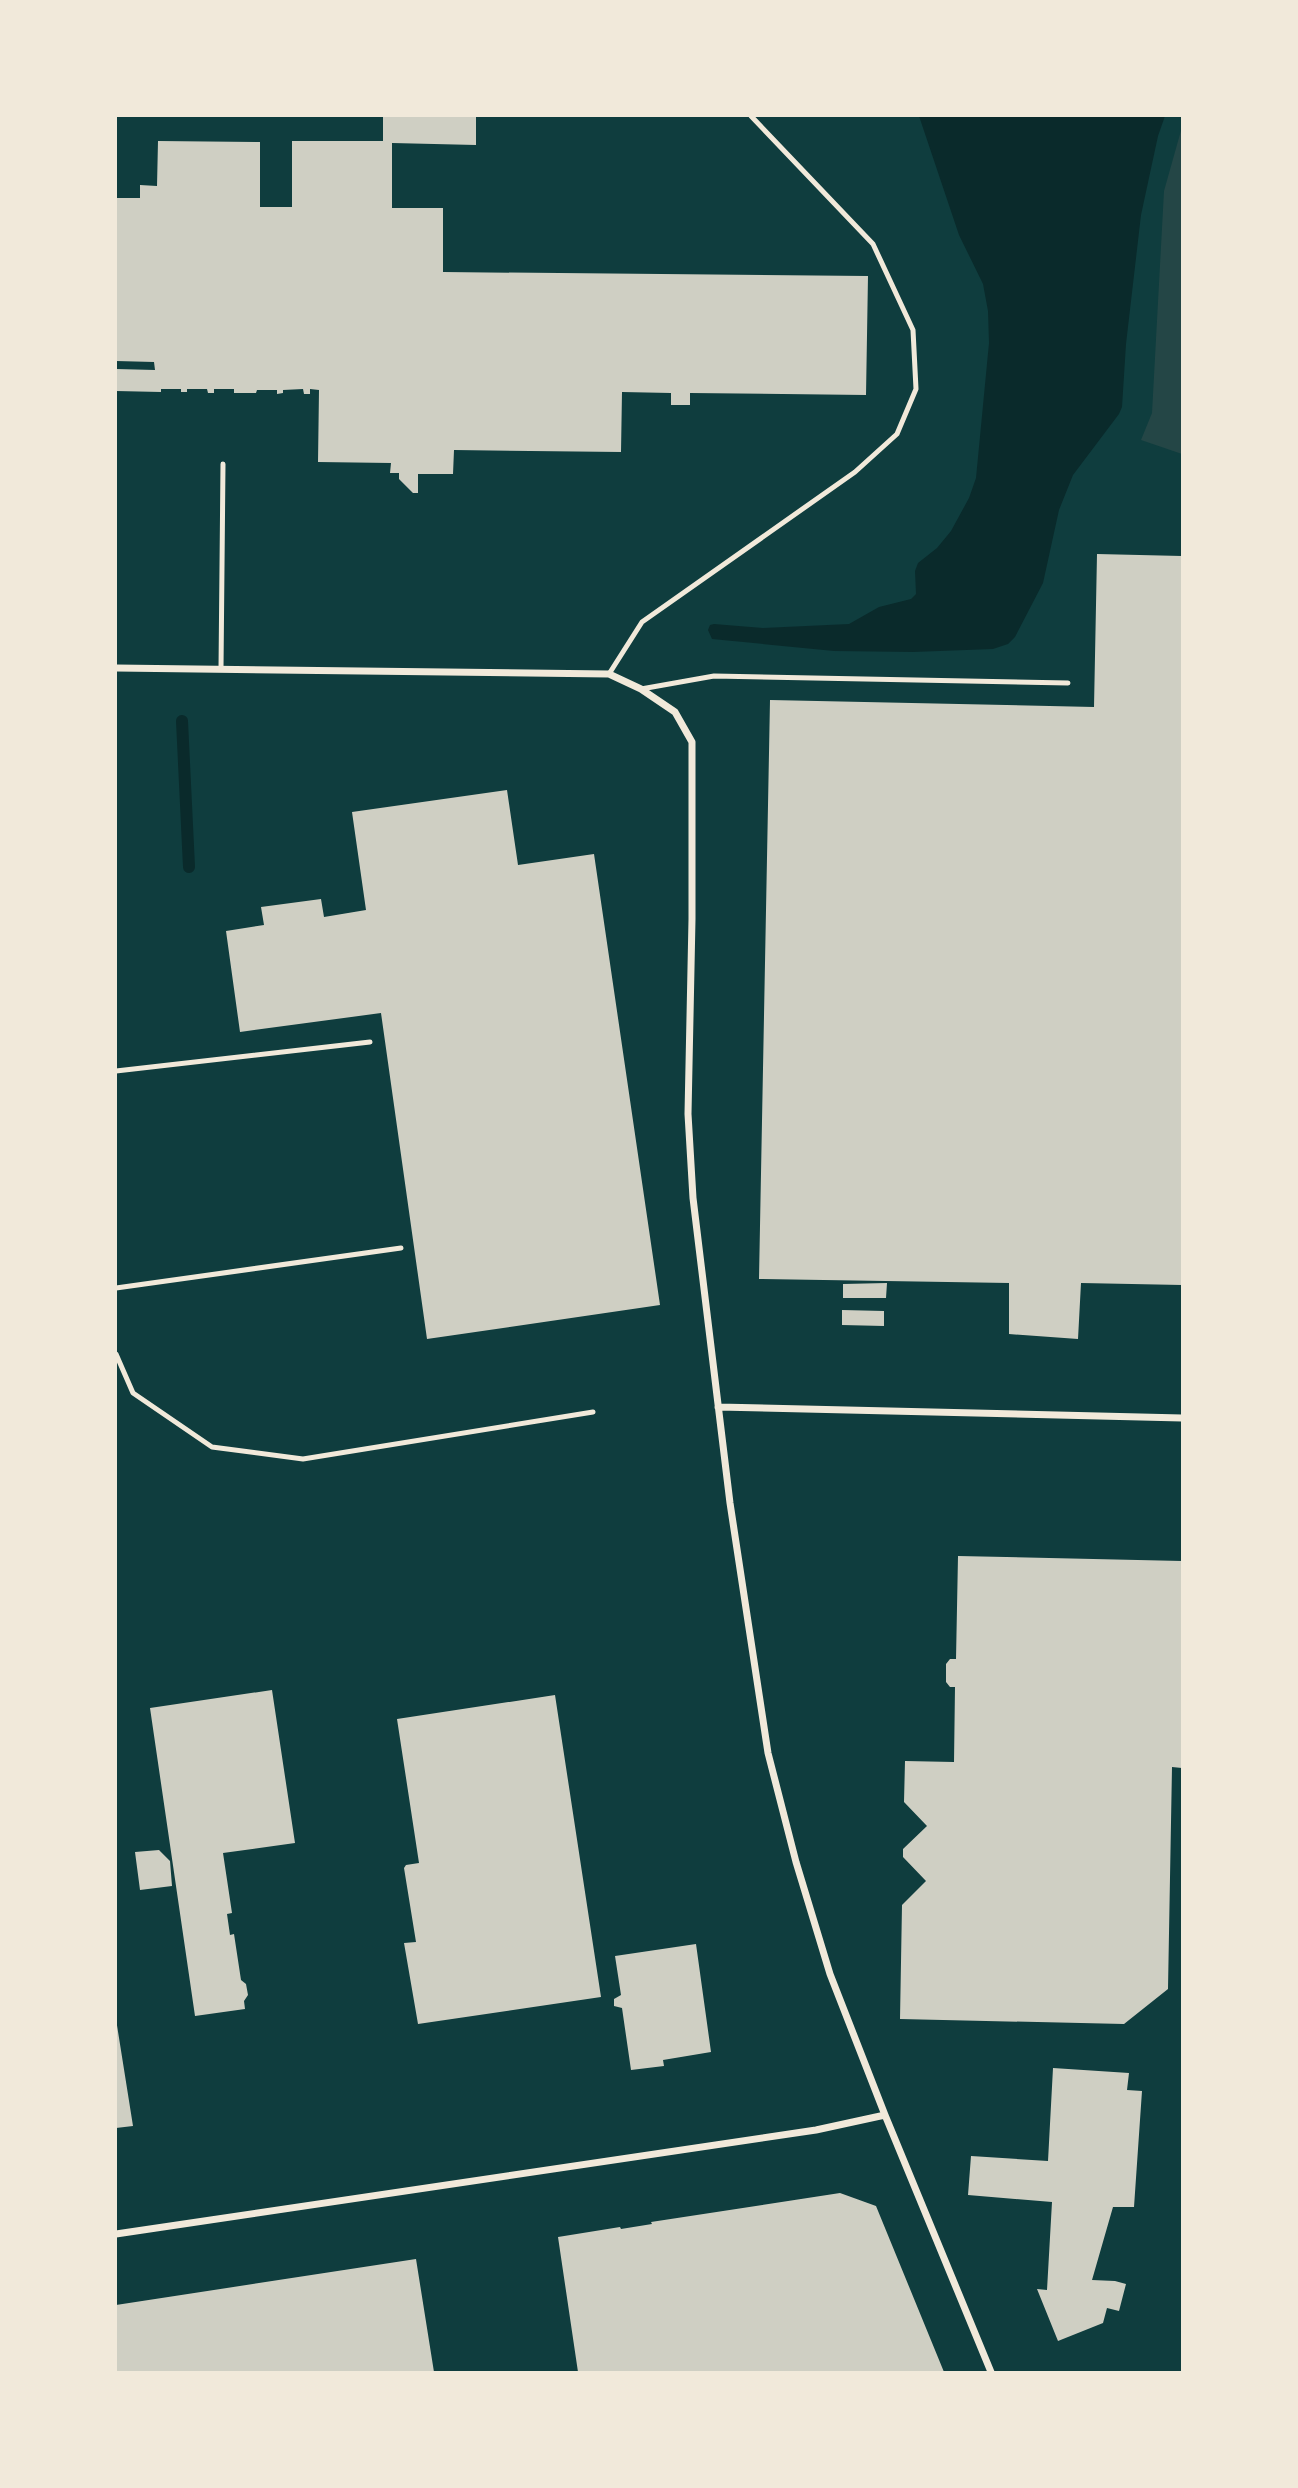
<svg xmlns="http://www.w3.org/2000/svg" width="1298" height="2488" viewBox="0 0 1298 2488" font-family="'Titillium Web',sans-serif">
<rect width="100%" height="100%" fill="#0f3d3e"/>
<!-- green -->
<path fill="#244646" d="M1182,127V454L1141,440L1152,413L1164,191Z"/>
<!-- water -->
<path fill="#0a2a2b" d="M919,116H1165L1158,136L1141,215L1126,344L1122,407L1119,414L1073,475L1059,510L1043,583L1015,637L1008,644L993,649L913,652L834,651L712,639L708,630L710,625L714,624L763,628L849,624L879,607L911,599L916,594L915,571L918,563L937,548L951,531L969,498L976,478L989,343L988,311L983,284L959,235Z"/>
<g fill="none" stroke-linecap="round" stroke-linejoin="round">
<!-- stream -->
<path stroke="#0a2a2b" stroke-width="12" d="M182,721L189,867"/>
</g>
<!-- building -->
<path fill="#cfcfc3" d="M383,116H476V145L392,143V208H443V272L868,276L866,395L690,393V405H671V393L622,392L621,452L454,450L453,474H418V493H413L399,479V473H390L391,463L318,462L319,390L310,389V394H304L303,389L283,390V393L277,394V390H257L256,393H234V389H214V393H208L207,389H187V392H181V389H161V392L116,391V369L155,370L154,362L116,361V198H140V185L157,186L158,141L260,142V207H292V141H383Z
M1097,554L1182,556V1285L1081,1283L1078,1339L1009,1334V1283L759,1279L770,700L1094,707Z
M507,790L518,865L594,854L660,1305L427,1339L381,1013L240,1032L226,931L264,925L261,907L321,899L324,917L366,910L352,812Z
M887,1283L886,1298H843V1284Z
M842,1310L884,1311V1326L842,1325Z
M958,1556L1182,1561V1768L1172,1767L1168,1989L1124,2024L900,2019L902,1905L926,1881L903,1857V1849L927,1826L904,1802L905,1761L954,1762L955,1687H950L946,1682V1664L950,1659H956Z
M272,1690L295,1843L223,1853L232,1913L227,1914L230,1935L234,1934L241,1980L246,1984L248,1995L244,2001L245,2009L195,2016L150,1708Z
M555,1695L601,1997L418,2024L404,1943L416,1942L404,1868L406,1865L419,1863L397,1719Z
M159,1850L170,1861L172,1886L140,1890L135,1852Z
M696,1944L711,2052L663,2060L664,2066L631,2070L622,2008L614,2006V1999L621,1995L615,1956Z
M116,2019L133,2126L116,2128Z
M1053,2068L1129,2073L1127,2090L1142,2091L1134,2207H1113L1092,2280L1115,2281L1126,2284L1119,2311L1107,2308L1103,2323L1058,2341L1037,2289L1047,2290L1052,2202L968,2195L971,2156L1048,2161Z
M840,2193L876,2206L944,2372H578L558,2237L620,2227L621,2229L652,2224L651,2222Z
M416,2259L434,2372H116V2305Z"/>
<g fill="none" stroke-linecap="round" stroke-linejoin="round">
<!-- service -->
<path stroke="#f1e9da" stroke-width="5" d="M221,669L223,464
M609,674L642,622L855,472L897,434L916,389L913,330L873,244L751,116
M641,689L714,676L1068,683
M116,1071L370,1042
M116,1288L401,1248
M116,1354L133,1393L212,1447L303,1459L593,1412"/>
<!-- minor -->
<path stroke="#f1e9da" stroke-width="7" d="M116,668L609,674L641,689L675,712L692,742V919L688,1114L693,1198L730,1503L768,1753L796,1862L830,1974L885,2115L991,2372
M718,1407L1182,1418
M116,2234L816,2130L885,2115"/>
</g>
<!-- border -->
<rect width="1298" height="2488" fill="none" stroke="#f1e9da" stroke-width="234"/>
</svg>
